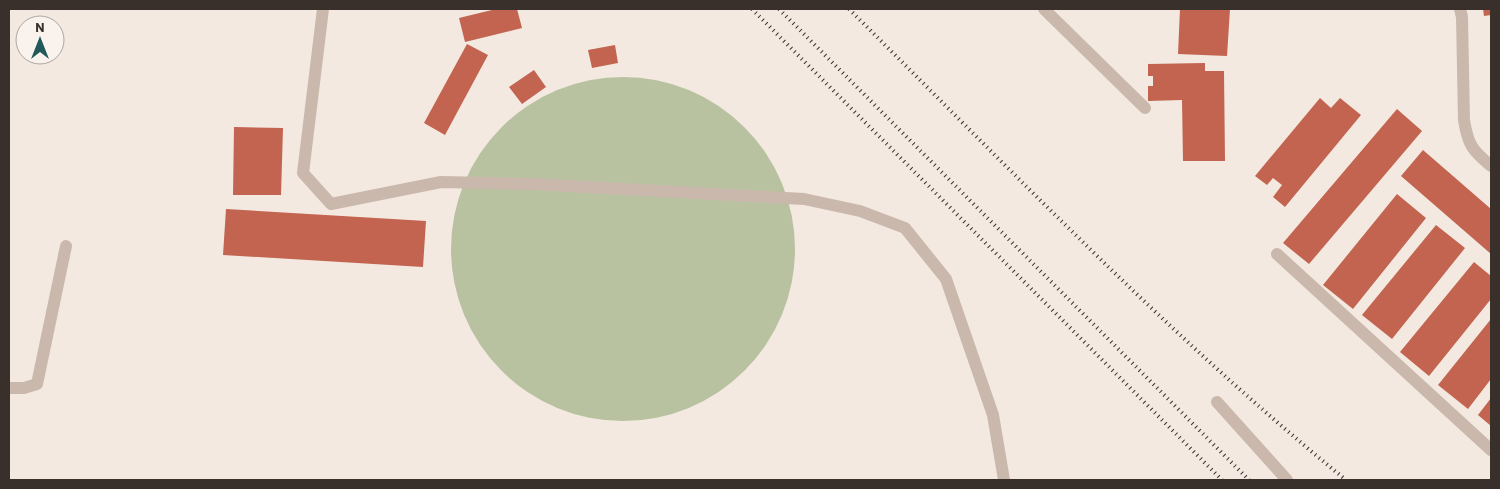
<svg xmlns="http://www.w3.org/2000/svg" width="1500" height="489" viewBox="0 0 1500 489" font-family="Barlow,sans-serif">
<rect width="100%" height="100%" fill="#f3e9e0"/>
<!-- green -->
<path fill="#b8c2a0" d="M451 249a172 172 0 1 1 344 0a172 172 0 1 1-344 0Z"/>
<!-- building -->
<path fill="#c2644f" d="M496,9H517L522,28L465,42L459,18Z
M1180,9H1230L1227,56L1178,54Z
M1483,9H1491V15L1484,16Z
M467,44L488,55L445,135L424,123Z
M615,45L618,63L592,68L588,50Z
M1205,63V71H1224L1225,161H1183L1182,100L1148,101V86H1153V76H1148V64Z
M534,70L546,87L522,104L509,87Z
M1320,98L1331,108L1340,98L1361,115L1285,207L1273,197L1282,185L1273,178L1267,185L1255,176Z
M1397,109L1422,131L1309,264L1283,243Z
M234,127L283,128L281,195H233Z
M1423,150L1491,209V254L1401,176Z
M1397,194L1426,218L1353,309L1323,285Z
M226,209L426,221L423,267L223,255Z
M1436,225L1465,248L1392,339L1362,315Z
M1474,262L1491,276V299L1429,376L1400,352Z
M1491,319V379L1468,409L1438,385Z
M1491,398V426L1478,415Z"/>
<g fill="none" stroke-linecap="round" stroke-linejoin="round">
<!-- minor -->
<path stroke="#cbb8ac" stroke-width="12" d="M323,9L303,173L331,204L441,182L533,184L804,199L860,211L905,228L946,279L993,415L1004,480
M1044,9L1145,108
M1460,9L1462,17L1464,120C1468,145 1472,150 1491,166
M1277,254L1491,450
M9,388H24L37,384L66,246
M1217,402L1287,480"/>
<!-- rail -->
<path stroke="#392f2b" stroke-width="4" stroke-dasharray="1 4" stroke-linecap="butt" d="M752,9L1222,480
M779,9L1249,480
M849,9C1011,170 1169,336 1346,480"/>
</g>
<!-- border -->
<rect width="1500" height="489" fill="none" stroke="#392f2b" stroke-width="20"/>
<!-- north arrow -->
<g transform="translate(40 40)"><circle r="24" fill="#faf3ed" stroke="#ada59f"/>
<path d="M0-4L9 19L0 12L-9 19Z" fill="#21595a"/>
<text y="-8" font-size="14" font-weight="bold" text-anchor="middle" fill="#392f2b">N</text>
</g>
</svg>
